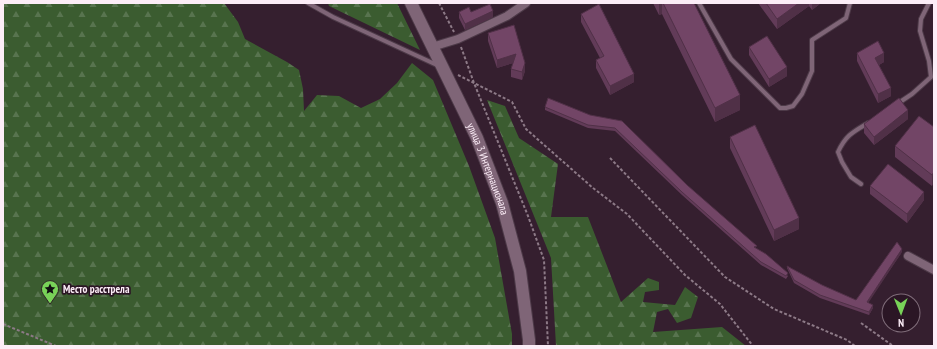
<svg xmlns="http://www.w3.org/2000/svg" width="937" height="349" viewBox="0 0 937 349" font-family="'PT Sans Narrow',sans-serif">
<defs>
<pattern id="forest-firs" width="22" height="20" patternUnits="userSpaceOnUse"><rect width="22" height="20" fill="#3b5c30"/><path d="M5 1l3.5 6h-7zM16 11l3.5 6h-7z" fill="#58744f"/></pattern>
</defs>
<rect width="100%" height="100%" fill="#351f2f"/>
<!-- forest -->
<path fill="url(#forest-firs)" d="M3,3H149L150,4L224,3L238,22L245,39L287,62L299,70L303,89L304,111L317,95L339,96L361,108L380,99L397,83L412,63L433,80L469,166L495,238L512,334V346H3Z
M328,3H397L420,50L329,6Z
M487,100L505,106L519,138L558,164L551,217H588L621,302L648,278L659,282V290L645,292L643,302L675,305L685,287L698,297L691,318L677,323L668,309L657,312L653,332L722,327L746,346H556L551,258Z"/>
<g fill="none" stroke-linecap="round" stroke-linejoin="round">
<!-- lane casing -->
<g stroke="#4d3a48" stroke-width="6">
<path id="lane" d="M308,3L333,17L437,65
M699,3L731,59L780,108H786L793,106L802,94L812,71V40L846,18L850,3
M897,104L912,94L931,77L929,61L920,31L921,19L929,3
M861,184L851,177L842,162L838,152C846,135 853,132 868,123"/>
</g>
<!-- street casing -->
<g stroke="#4d3a48" stroke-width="10">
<path id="street" d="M432,47L458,39L507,16L526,3
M908,256L934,270"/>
</g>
<!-- secondary casing -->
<g stroke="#4d3a48" stroke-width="14">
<g id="secondary">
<path id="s1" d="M411,3L477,138L502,203L520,271L529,340V346"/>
</g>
</g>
<!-- path -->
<path stroke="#8d7a87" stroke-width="2" stroke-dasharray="3 2" stroke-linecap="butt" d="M439,3L454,32
M461,47L474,83L528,216L544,260L548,346
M458,75L512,102L526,129L593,188L627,214L685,275L720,304L753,346
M610,158L725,277L774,309L847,340L855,346
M861,323L893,346
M3,324L56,346"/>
<!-- lane -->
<use href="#lane" stroke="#7f6577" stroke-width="4"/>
<!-- street -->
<use href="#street" stroke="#7f6577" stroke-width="8"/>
<!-- secondary -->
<use href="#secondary" stroke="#7f6577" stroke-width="12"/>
</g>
<!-- wall -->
<path fill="#623b58" d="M653,3H694L740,110L715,122L662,14L659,15Z
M758,3H821L812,10L809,6L777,29Z
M459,12H471L493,17L465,30L459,18Z
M581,14L634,82L610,95L596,68V60L600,58L581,22Z
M488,33L525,71L522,80L511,77V69L513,63L497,68L488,41Z
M749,47L787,76L769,87L749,55Z
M857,53L884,62L879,65L891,96L878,103L857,61Z
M545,107L622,121L687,185L757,249L788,276L786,279L761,265L682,195L615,131L588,128L545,110Z
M908,119L874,145L864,133V124Z
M934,127L932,186L895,157V146Z
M730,137L799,229L774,241L730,148Z
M870,186L924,200L907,223L870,194Z
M902,252L868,302L873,308L869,315L820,298L794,283L787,268V266L822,285L856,300Z"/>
<!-- shaded-wall -->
<path fill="#503047" d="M659,3H662V14L659,15Z
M799,3H809V6L777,29V19Z
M812,3H821L812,10Z
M493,11V17L465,30V24Z
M884,53V62L875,67V58Z
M516,54V62L497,68V60Z
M525,63V71L522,80V72Z
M787,67V76L769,87V79Z
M634,74V82L610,95V86Z
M891,88V96L878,103V94Z
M740,95V110L715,122V108Z
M908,110V119L874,145V137Z
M934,172V183L932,186V175Z
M924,192V200L907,223V214Z
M799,218V229L774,241V230Z
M902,249V252L867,305V302Z
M873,305V308L869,315V312Z"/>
<!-- building -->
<path fill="#724566" stroke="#503047" d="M663,3H694L740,95L715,108Z
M766,3H799L777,19Z
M490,4L493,11L465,24L459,12L469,7L471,12Z
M599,4L634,74L610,86L596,60L604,56L581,14Z
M514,25L525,63L522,72L511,69L516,54L497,60L488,33Z
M767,36L787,67L769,79L749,47Z
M878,41L884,53L875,58L891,88L878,94L857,53Z
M548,98L590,115L622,121L687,185L757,246L754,247L766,254L788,273L786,276L761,262L682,192L615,128L588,125L545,107Z
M899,98L908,110L874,137L864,124Z
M919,116L934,127V172L932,175L895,146Z
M755,125L799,218L774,230L730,137Z
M888,164L924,192L907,214L870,186Z
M897,242L902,249L867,302L873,305L869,312L820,295L794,280L787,266L822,285L856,300Z"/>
<!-- icons -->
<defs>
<g id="sight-pin" transform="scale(0.9)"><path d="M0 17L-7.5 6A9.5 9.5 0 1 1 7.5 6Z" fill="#78d258" stroke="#2b1625"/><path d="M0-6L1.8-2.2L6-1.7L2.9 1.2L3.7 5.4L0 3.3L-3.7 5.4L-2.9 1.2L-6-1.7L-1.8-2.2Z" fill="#111"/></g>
</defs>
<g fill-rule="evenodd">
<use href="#sight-pin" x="50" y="289"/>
</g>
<g text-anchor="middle" stroke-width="3.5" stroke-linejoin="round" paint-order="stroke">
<!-- street labels -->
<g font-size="11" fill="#fcedf7" stroke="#2b1625">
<text dy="4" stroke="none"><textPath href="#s1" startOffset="183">улица 3 Интернационала</textPath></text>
</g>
<!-- poi labels -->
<g font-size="11" font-weight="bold" fill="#fcedf7" stroke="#2b1625" text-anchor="start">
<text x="63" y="293">Место расстрела</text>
</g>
</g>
<!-- border -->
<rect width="937" height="349" fill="none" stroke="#fcedf7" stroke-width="8"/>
<!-- north arrow -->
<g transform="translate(901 313) rotate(179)"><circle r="19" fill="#2b1625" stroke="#7f6c79"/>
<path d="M0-3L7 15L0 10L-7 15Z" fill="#78d258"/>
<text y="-6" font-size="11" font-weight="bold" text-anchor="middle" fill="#fcedf7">N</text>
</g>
</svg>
